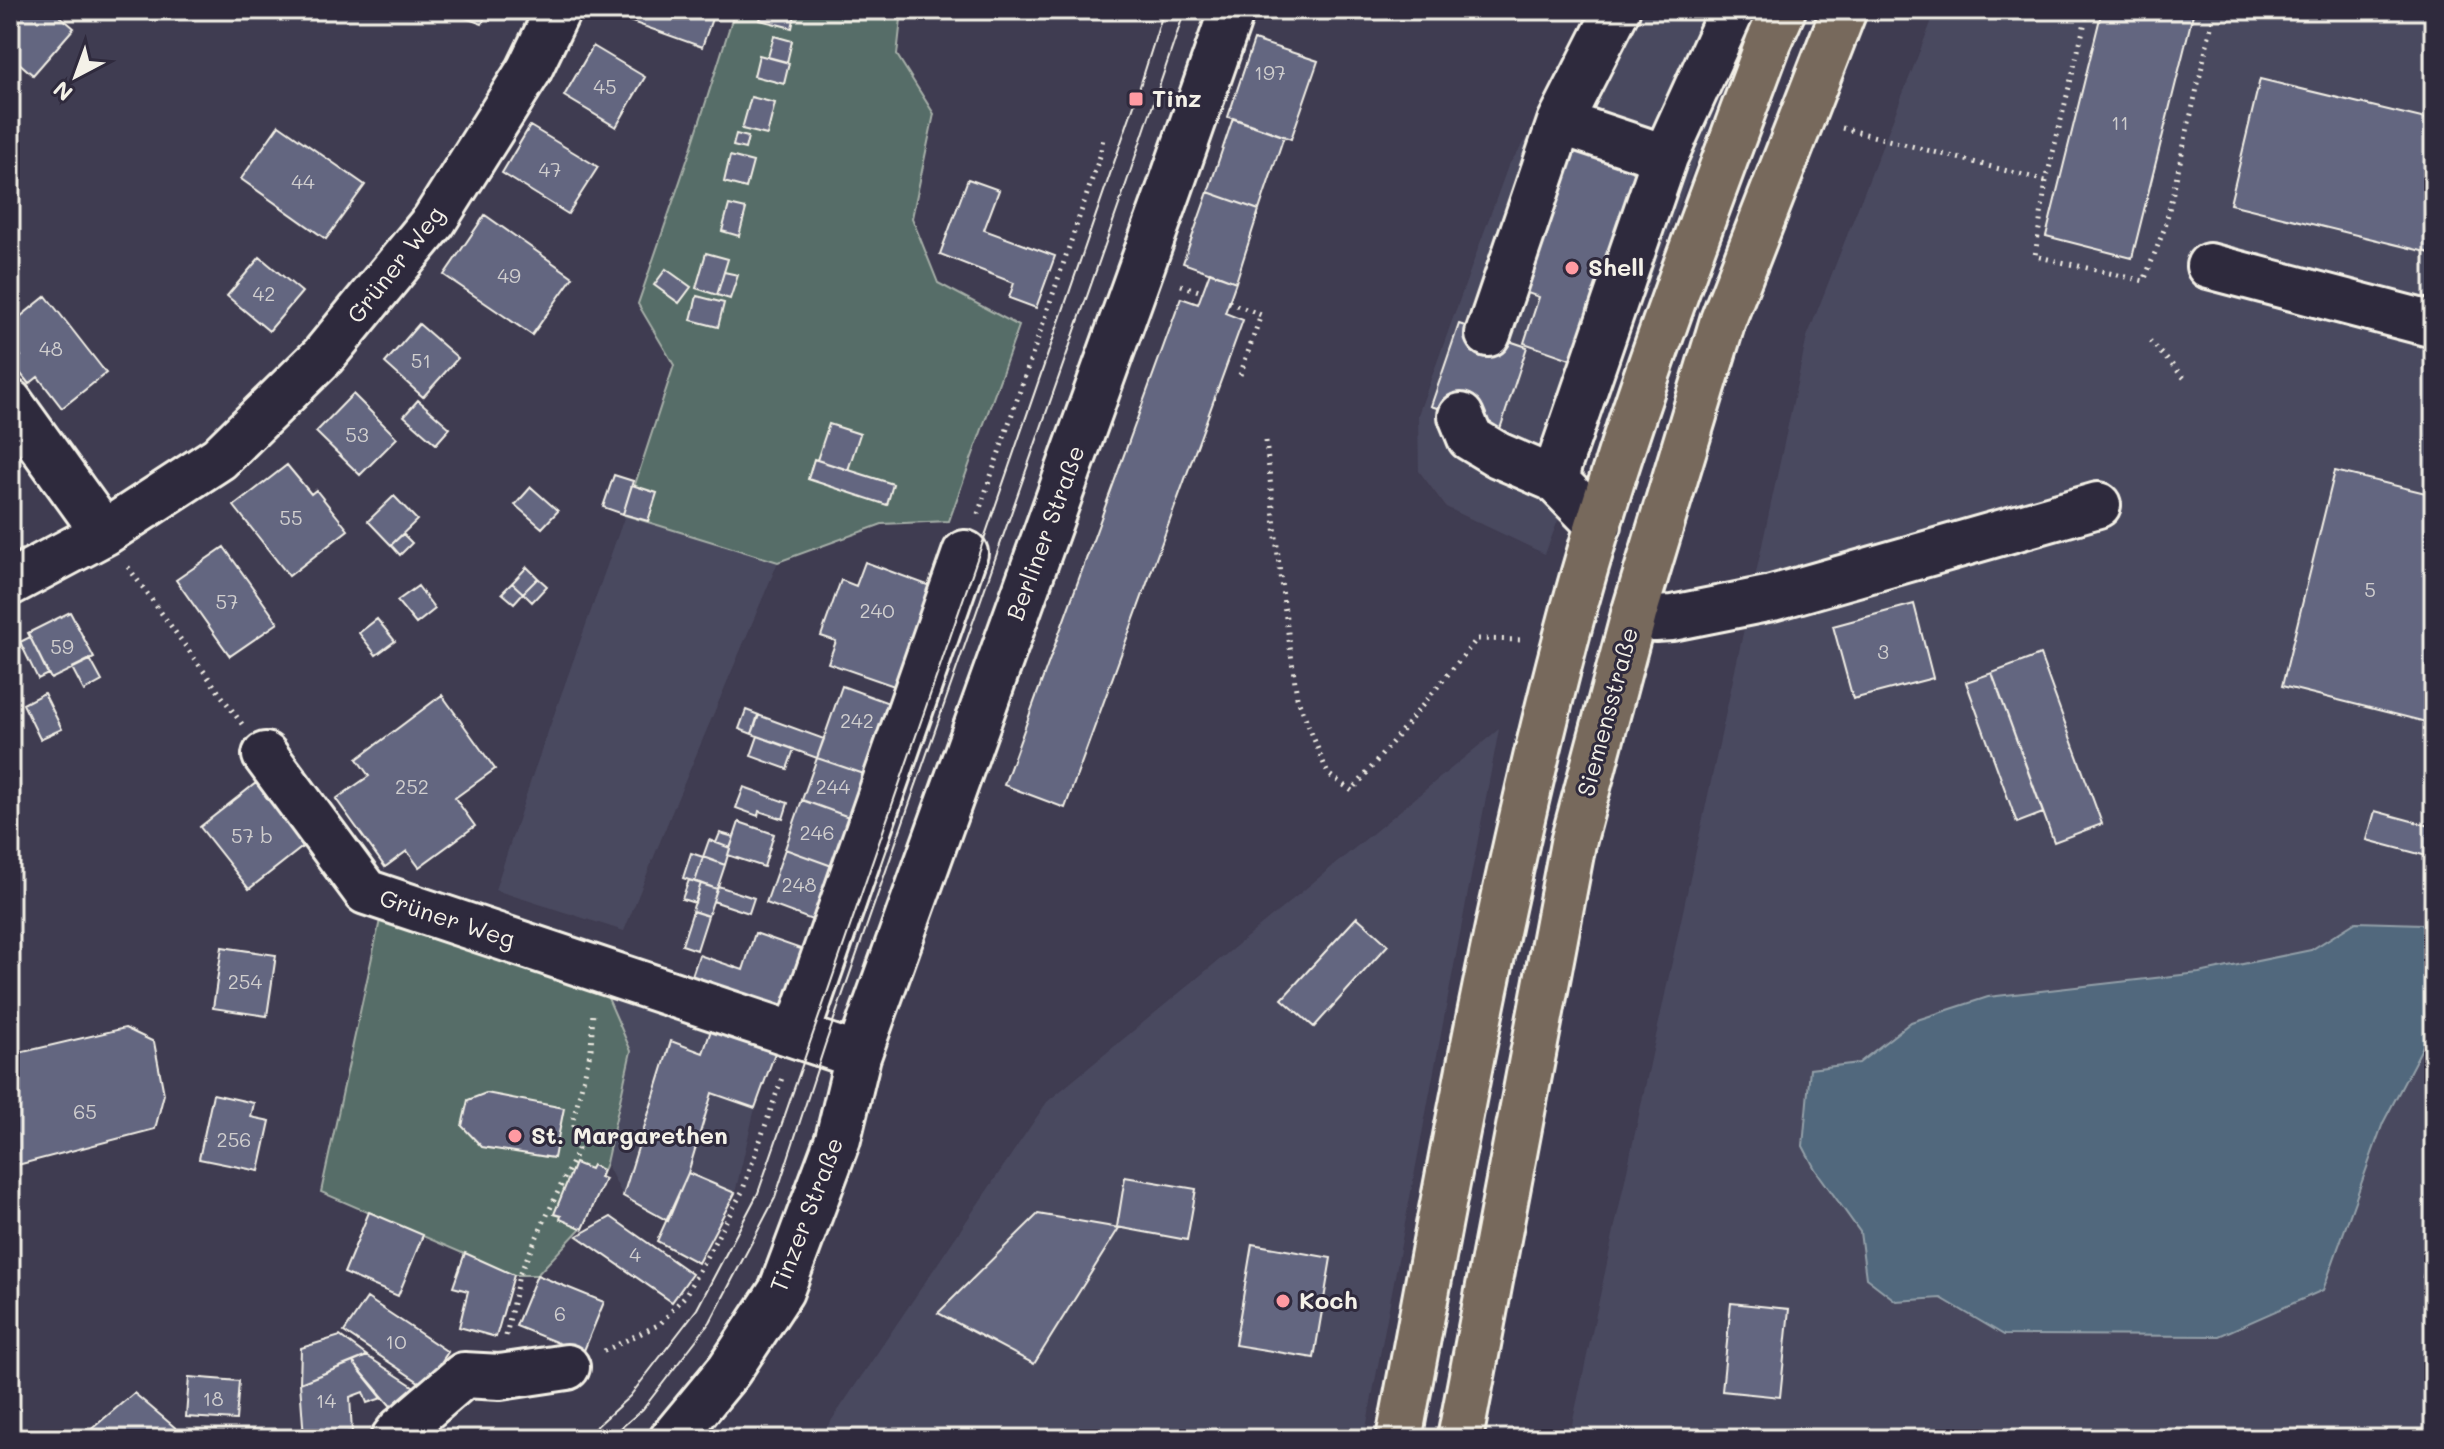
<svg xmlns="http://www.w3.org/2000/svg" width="2444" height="1449" viewBox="0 0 2444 1449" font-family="Mali,sans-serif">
<rect width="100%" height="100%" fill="#3f3c51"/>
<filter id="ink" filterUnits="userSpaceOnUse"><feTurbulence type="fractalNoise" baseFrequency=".0125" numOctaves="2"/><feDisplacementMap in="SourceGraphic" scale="16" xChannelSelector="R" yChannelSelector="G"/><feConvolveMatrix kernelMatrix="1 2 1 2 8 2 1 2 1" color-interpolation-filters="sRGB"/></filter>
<g filter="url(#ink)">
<!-- built -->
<path fill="#4a495f" d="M1595,10H1754L1545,554L1446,507L1419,471L1418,415L1508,166L1567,81Z
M1936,10H2434V1439H1569L1807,337Z
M625,515L778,562L674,807L624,931L495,890L533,774Z
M1499,729L1364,1439H819L1047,1102Z
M601,982L780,1039L755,1108L735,1193L698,1263L657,1241L668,1220L623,1196L606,1163L631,1051Z"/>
<!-- green -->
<path fill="#576d68" stroke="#a6afa8" stroke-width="2" d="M735,10H902L897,55L934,114L912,218L938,283L1019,326L949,521L882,524L778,562L625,515L674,365L638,304L691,149Z
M380,920L601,982L631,1051L606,1163L581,1228L537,1275H513L321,1192Z"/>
<!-- water -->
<path fill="#51687d" stroke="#929fa8" stroke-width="2" d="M2356,922L2423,924L2434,936V1019L2422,1048L2383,1123L2323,1290L2219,1336L2004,1335L1941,1298L1896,1301L1866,1278L1860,1232L1815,1169L1803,1146L1810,1069L1859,1063L1911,1022L1988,997L2199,973L2311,950Z"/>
<!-- building -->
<path fill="#636680" stroke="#f4f1e8" stroke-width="2" d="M10,10H53L74,28L33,75L10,55Z
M444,10H488L482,24Z
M633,10H715L702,47L629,21Z
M763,10H796L792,28L760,20Z
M2102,10H2194L2132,258L2046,236Z
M774,36L792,41L787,62L768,57Z
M1254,40L1318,61L1291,139L1228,117Z
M593,46L645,77L616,127L564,96Z
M759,55L789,63L784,84L754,76Z
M2260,79L2434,121V254L2230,204Z
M751,97L775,103L767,135L742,129Z
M1233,118L1284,136L1259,210L1208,192Z
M279,125L365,185L326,239L241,179Z
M530,126L598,167L568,214L502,173Z
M1574,131L1657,160L1587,365L1524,343L1539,297L1508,286Z
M736,134L748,137L745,149L733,146Z
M730,156L753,162L746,188L724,182Z
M968,179L999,190L984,230L1055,256L1036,308L1009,298L1014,283L940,254Z
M1208,192L1259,210L1236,282L1183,263Z
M729,205L746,209L739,236L722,231Z
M485,215L573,277L532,335L444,275Z
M706,253L728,259L717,295L696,288Z
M260,257L302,292L269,331L227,296Z
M666,269L691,287L679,303L654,285Z
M724,272L738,275L730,299L717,295Z
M1210,272L1236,282L1225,313L1243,320L1065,808L1004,785L1181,298L1198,304Z
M46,296L106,373L62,408L38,377L29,384L12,363L21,356L10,342V325Z
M697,296L724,303L718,327L691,320Z
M419,324L458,358L423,397L385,363Z
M1459,324L1527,347L1500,429L1431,406Z
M353,394L397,438L360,475L316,432Z
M418,400L450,428L436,444L404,416Z
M829,424L860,434L848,470L817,460Z
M814,459L893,484L887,505L808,479Z
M287,465L311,494L316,490L348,530L289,576L234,506Z
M2335,471L2434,495V724L2282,686Z
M614,475L633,481L623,514L603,507Z
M632,485L657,493L648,521L623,514Z
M531,487L558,511L542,528L515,505Z
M394,496L417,520L391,545L368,521Z
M403,534L412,543L400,555L391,545Z
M224,547L278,623L230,656L176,580Z
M865,562L933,587L897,687L828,663L836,641L821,636L841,580L856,586Z
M527,567L538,578L523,593L512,583Z
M538,578L547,586L532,602L523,593Z
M512,583L523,593L514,603L502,593Z
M418,586L435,609L416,624L397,601Z
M1914,604L1933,678L1853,699L1833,626Z
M70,612L94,658L51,679L28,633Z
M377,619L395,641L376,655L359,633Z
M30,637L48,674L38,679L20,642Z
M2040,655L2102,824L2054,842L1992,673Z
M90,659L102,681L84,691L72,668Z
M1992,673L2043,813L2017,823L1966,682Z
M842,686L889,703L864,774L817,758Z
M44,693L62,729L40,739L23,704Z
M442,695L495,769L455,798L475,826L419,867L407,851L385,867L336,799L369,776L357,759Z
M746,710L759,715L752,734L739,729Z
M758,715L824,739L817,758L752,734Z
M758,736L794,749L787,769L751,756Z
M817,758L864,774L849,817L802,800Z
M256,783L305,845L249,889L200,827Z
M744,787L788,803L783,819L759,811L758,816L736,808Z
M802,800L849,817L832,866L785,849Z
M2375,811L2434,827V858L2367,840Z
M739,822L774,834L764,867L728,855Z
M720,833L734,837L730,848L716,843Z
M709,840L730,848L725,865L703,857Z
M785,849L832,866L812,920L766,903Z
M691,853L703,857L695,882L683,878Z
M703,857L725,865L717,889L695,882Z
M689,880L701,883L695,903L682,899Z
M701,883L717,889L708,916L692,911Z
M718,886L754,898L749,913L713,901Z
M693,911L708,916L697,950L682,945Z
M1357,917L1388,945L1314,1027L1282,999Z
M755,933L804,950L781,1017L689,985L699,955L743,970Z
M222,947L276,955L267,1016L213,1008Z
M716,1016L780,1039L755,1108L712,1093L688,1173L668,1221L623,1196L671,1041L703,1053Z
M125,1028L154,1042L164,1094L155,1129L10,1167V1055Z
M486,1093L564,1108L554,1158L482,1147L462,1126L468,1100Z
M213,1094L254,1103L251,1117L270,1121L259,1171L199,1159Z
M575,1163L590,1169L592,1165L603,1170L600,1177L605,1179L583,1229L560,1219L561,1216L554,1214Z
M688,1173L735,1193L698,1263L657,1241Z
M1125,1177L1196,1189L1187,1240L1117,1227Z
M369,1212L423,1235L398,1296L344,1273Z
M1038,1214L1119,1228L1034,1364L938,1313Z
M611,1217L692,1274L672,1302L577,1236Z
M2434,1236V1279L2423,1277Z
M1252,1244L1331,1258L1314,1358L1235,1345Z
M465,1253L514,1275L496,1337L459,1327L468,1291L453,1287Z
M537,1275L604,1302L583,1353L516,1326Z
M367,1298L448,1352L425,1386L344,1332Z
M1731,1303L1789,1309L1780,1397L1722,1391Z
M340,1336L367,1356L300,1383L301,1348Z
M367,1356L419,1390L400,1417L353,1362Z
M353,1362L382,1398L367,1403L363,1392L350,1397L352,1433L304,1438L300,1383Z
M189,1377L239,1381L236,1420L186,1417Z
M134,1393L184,1435L180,1439H137L131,1434L128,1439H82L81,1438Z"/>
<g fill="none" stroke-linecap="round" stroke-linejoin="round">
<!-- minor casing -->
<g stroke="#f4f1e8" stroke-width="50">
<path id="minor" d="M1560,122L1665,157
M2209,266L2434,325
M1488,334L1560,122L1617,10
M10,402L104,533
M1461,416L1470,438L1498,455L1554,479L1599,525
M1554,479L1665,157L1732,10
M10,583L104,533L219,458L323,356L434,221L529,70L558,10
M1634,614L1655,619L1672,618L1772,598L2098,505
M265,755L366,892L858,1056
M797,1034L965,553
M393,1439L400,1430L464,1375L500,1377L567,1367
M672,1439L729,1370L781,1291L838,1139L858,1056L1170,188L1232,10"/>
</g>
<!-- major casing -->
<g stroke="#f4f1e8" stroke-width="50">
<path id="major" d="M1399,1439C1449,1173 1496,905 1565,642C1618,438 1695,241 1768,44L1783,10
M1460,1439L1573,843L1634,614L1723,320L1844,10"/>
</g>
<!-- path -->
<path stroke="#f4f1e8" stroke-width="5" stroke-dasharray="2 6" stroke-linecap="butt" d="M2088,10L2046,181L2035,256L2144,281L2165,227L2215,10
M1842,128L2046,181
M1181,285L1202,292
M1229,302L1261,315L1239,378
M2150,341L2185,379
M1266,441L1280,575L1297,697L1328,774L1352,791L1477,639L1524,640
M978,514L1100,156L1103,138
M128,567L242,724
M506,1336L519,1275L578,1149L573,1120L591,1049L593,1011
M604,1351L660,1324L685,1296L742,1192L783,1075"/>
<!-- minor -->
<use href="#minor" stroke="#2f2a3d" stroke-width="44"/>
<!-- major -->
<use href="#major" stroke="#77695c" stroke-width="44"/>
<!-- tram -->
<path stroke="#f4f1e8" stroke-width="2" d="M583,1439L630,1396L697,1309L758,1193L1136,99L1164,10
M608,1439L643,1409L710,1322L775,1198L825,1045L1120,202L1185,10"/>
</g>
</g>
<!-- markers -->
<g fill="#ff9aa2" stroke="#2f2a3d" stroke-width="3">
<rect x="1128" y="91" width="16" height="16" rx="4"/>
<circle cx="1572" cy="268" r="8"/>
<circle cx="515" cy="1136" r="8"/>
<circle cx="1283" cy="1301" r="8"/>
</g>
<g text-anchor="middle" stroke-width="6" stroke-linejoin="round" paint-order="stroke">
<!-- number labels -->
<g font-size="20" fill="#d0cece">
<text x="1270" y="80">197</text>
<text x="605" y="94">45</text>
<text x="2120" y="130">11</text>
<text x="550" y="177">47</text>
<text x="303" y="189">44</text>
<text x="509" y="283">49</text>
<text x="264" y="301">42</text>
<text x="51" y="356">48</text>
<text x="421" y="368">51</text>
<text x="357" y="442">53</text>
<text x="291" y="525">55</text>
<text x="2370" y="597">5</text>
<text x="227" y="609">57</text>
<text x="877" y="618">240</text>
<text x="62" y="654">59</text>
<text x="1883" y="659">3</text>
<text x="857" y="728">242</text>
<text x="412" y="794">252</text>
<text x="833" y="794">244</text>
<text x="817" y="840">246</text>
<text x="252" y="843">57 b</text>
<text x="799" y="892">248</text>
<text x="245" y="989">254</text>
<text x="85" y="1119">65</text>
<text x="234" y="1147">256</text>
<text x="635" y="1262">4</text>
<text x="560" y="1321">6</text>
<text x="396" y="1349">10</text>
<text x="213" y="1406">18</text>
<text x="326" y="1408">14</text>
</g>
<!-- poi labels -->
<g font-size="24" font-weight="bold" fill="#f4f1e8" stroke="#2f2a3d" text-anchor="start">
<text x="1152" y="107">Tinz</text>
<text x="1588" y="276">Shell</text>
<text x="531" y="1144">St. Margarethen</text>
<text x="1299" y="1309">Koch</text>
</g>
<!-- street labels -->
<g font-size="24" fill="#f4f1e8" stroke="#2f2a3d">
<text transform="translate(396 265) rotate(-52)" y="8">Grüner Weg</text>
<text transform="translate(1046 533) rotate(-70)" y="8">Berliner Straße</text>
<text transform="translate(1608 712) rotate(-75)" y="8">Siemensstraße</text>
<text transform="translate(447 919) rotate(18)" y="8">Grüner Weg</text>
<text transform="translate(807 1215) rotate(-69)" y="8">Tinzer Straße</text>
</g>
</g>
<!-- margin -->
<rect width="2444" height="1449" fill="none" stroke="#2f2a3d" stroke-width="40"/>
<rect x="20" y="20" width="2404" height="1409" fill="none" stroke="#f4f1e8" stroke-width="3" filter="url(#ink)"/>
<!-- north arrow -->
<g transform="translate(76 76) rotate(221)" stroke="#2f2a3d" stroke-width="6" paint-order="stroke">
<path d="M0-6L14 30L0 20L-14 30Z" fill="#f4f1e8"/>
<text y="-12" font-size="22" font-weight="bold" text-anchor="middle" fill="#f4f1e8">N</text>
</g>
</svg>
